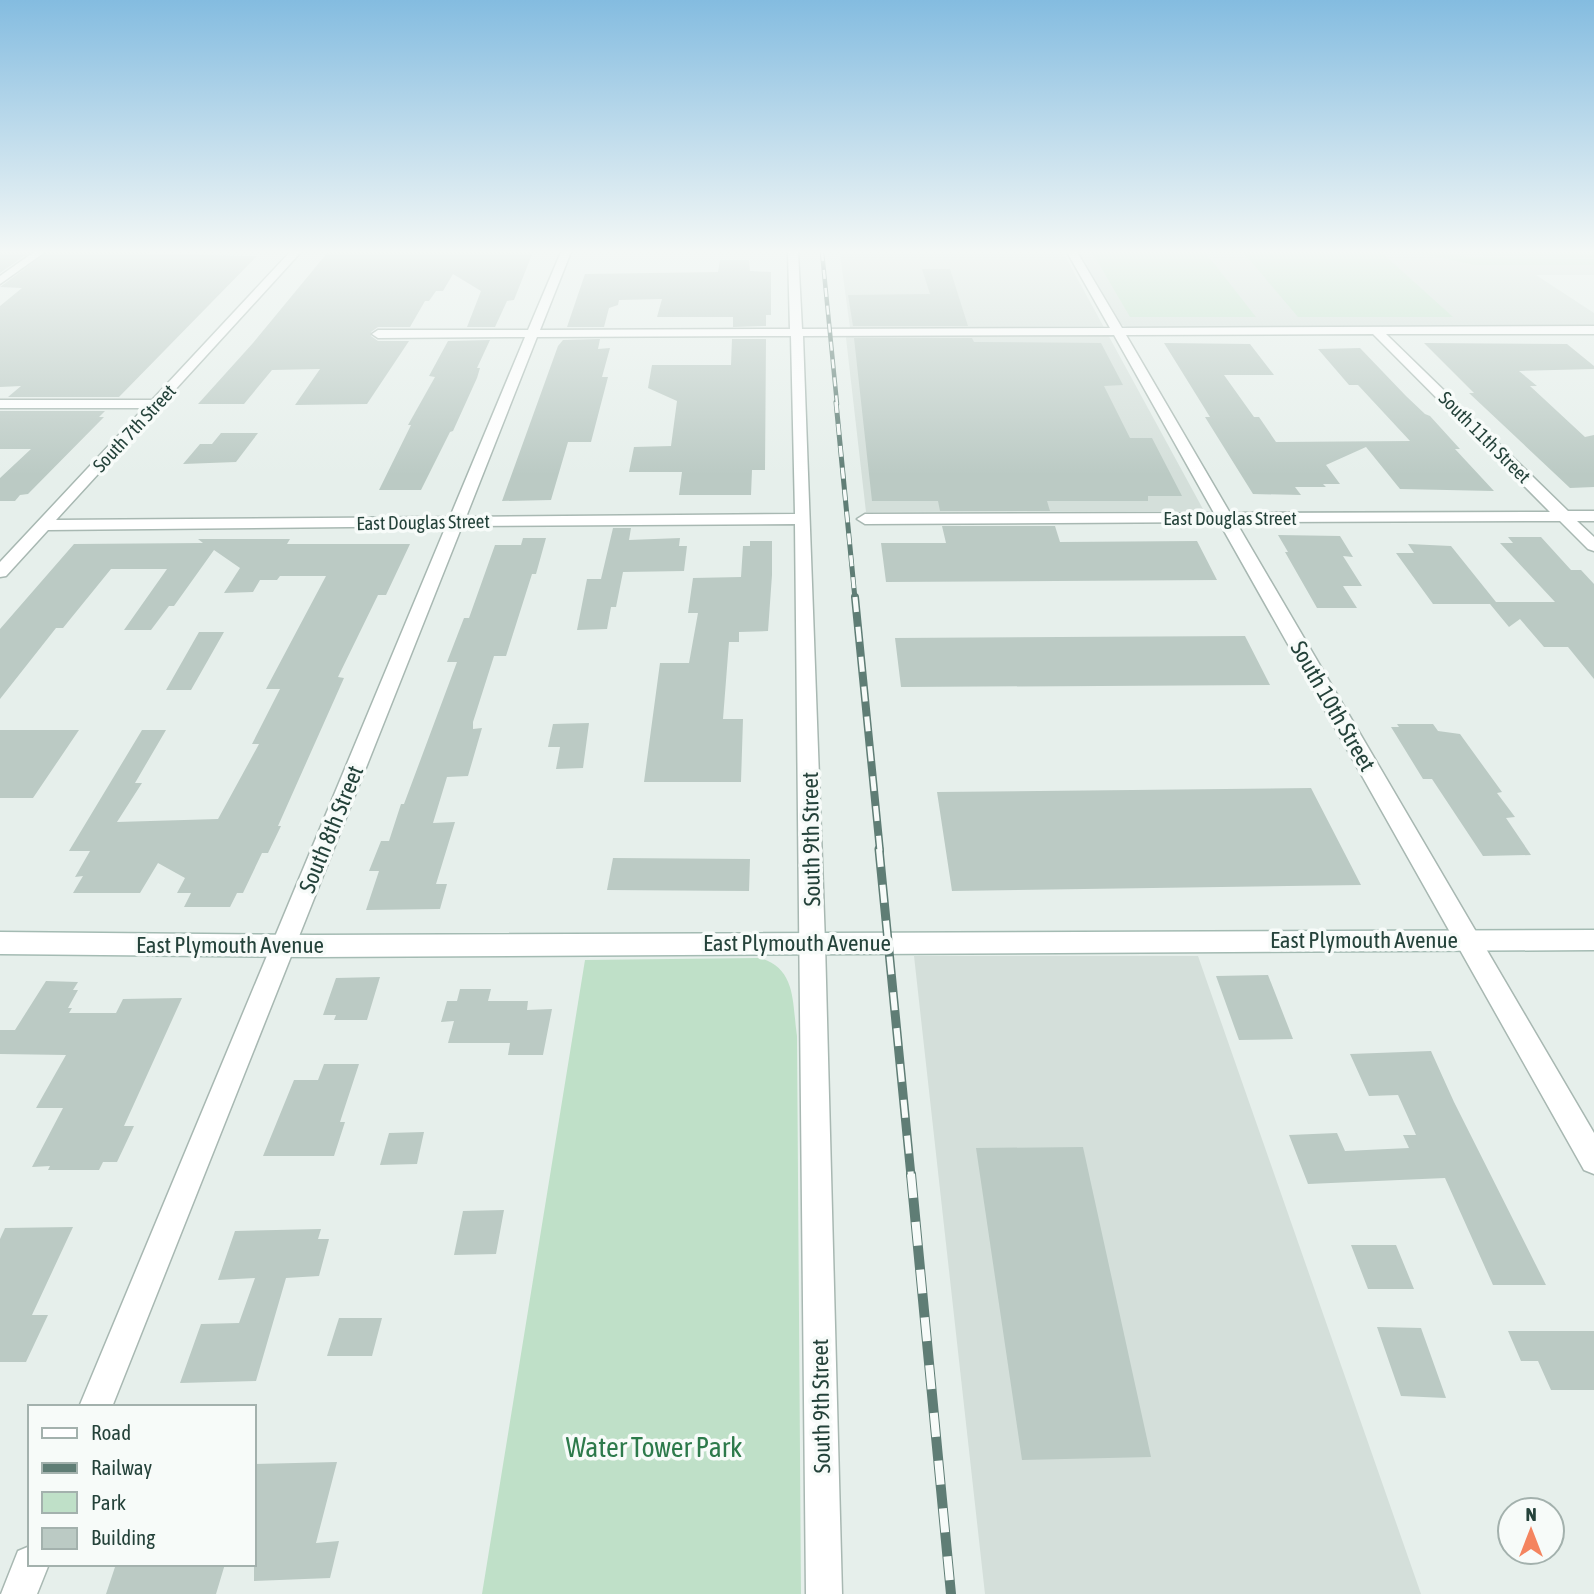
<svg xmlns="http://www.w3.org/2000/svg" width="1594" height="1594" viewBox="0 0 1594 1594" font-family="'Asap Condensed',sans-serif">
<rect width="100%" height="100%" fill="#e6efeb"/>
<!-- built -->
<path fill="#d4dfda" d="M1079,252H1594V275H1536L1594,313V327H1127L1122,325Z
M840,254H1064L1204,511L866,512L846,338L850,328Z
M914,956H1198L1421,1594H985Z"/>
<!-- green -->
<path fill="#bfe0c8" d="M1092,252H1205L1256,317H1130Z
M1243,252H1381L1453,317H1298Z
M1414,252H1437L1475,258L1594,259V265H1475Z
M1479,252H1594V257L1484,256Z
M759,958C797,968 792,1003 797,1036L801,1594H482L585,960Z"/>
<!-- building -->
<path fill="#bbcac4" d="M0,252H30L0,273Z
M47,252H151L148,254L257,256L119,397H8L21,386L0,387V306L22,288L0,287Z
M328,252H533L514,300L507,301L495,327H467L481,291L453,274L443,291H436L429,301H425L410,327H378L371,332V336L378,341H409L367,404L295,405L320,369L272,370L244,404H198L253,343Z
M720,260H749L750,271L771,272V315H766V326L733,327V317H657L662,299L619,300L618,305L609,308L604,327H567L585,274L718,272Z
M922,269H950L968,326H853L848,295L930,294Z
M854,338H972L974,342L1101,343L1123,385L1104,386L1130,438H1152L1182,496H1148V501H1047L1050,511H940L938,501H872Z
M600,339L598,349L610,348L602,377H608L591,442H568L551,500L502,501L558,346L563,340Z
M732,339H766L765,470H752L751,495H679L682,472H629L634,447L671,446L677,401L648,388L652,365H731Z
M490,340L477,368H480L477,378L453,431L450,432L421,490H379L411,425H408L435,377L429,376L448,341Z
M1164,343L1250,344L1274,375H1224L1254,417H1259L1276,442L1410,441L1358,385H1349L1318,349L1360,348L1406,396L1425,414L1430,416L1460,449H1455L1494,491L1400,489L1366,447L1326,465L1340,484H1323L1326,487H1295L1301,495L1253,494L1205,417H1210Z
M1424,343L1567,344L1594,366V369L1519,371L1537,386H1530L1585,437L1594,435V487L1570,488L1469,393H1474Z
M0,411H105L99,417H104L28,494L20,495L15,501H0V478L31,449H0Z
M221,433H258L236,462L183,464L200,444H212Z
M942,526H1055L1060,542L1197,541L1217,580L886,582L881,543H946Z
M613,528H631L629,540L680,538L679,546H687L684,571L623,572L616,607H611L607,629L577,630L587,579H601Z
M1278,535L1340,536L1353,557L1343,556L1362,586H1343L1357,608H1317L1285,552H1288Z
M1508,537H1541L1571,570H1581L1594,584V679L1568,647H1544L1520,619L1509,627L1490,604H1433L1396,553H1414L1408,544L1451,546L1496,602H1555L1500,543H1513Z
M523,538H546L536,574H532L506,656H494L473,722V729L482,728L468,776L447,777L433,823L455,822L436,884H447L440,909L366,910L379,871H369L381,841H389L401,804H404L457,662H447L464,618H469L495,545H521Z
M198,539H290L287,544H410L386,595H378L338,677L344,678L278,826H281L268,853H262L243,893H237L230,907H184L191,893H177L185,878L158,863L140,893H73L83,876L75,877L90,851H69L142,730H166L135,783H142L117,822L218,819L259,744H252L280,689H266L326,576H280L277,580H260L253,592L224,593L240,568L214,550L174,606H169L151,630H124L167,569H111L63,628H56L0,699V629L74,544L203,543Z
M750,541H772V575L768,631L739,632V642H729L723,719H743L741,782H644L660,663H689L698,613H688L693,578L741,577L743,546H750Z
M199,632H224L191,690H166Z
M1245,636L1270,685L901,687L895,638Z
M589,723L583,768L556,769L560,747H548L553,724Z
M1397,724H1433L1438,731L1460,734L1502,792L1497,793L1515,817L1506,818L1531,855L1483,856L1432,779H1423L1391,727H1399Z
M0,730H79L33,798H0Z
M1311,788L1361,885L952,891L937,792Z
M613,858L750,859L749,891L607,890Z
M1268,975L1293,1039L1239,1040L1216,976Z
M380,977L367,1020H334L336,1015H323L336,978Z
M46,981L78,982L73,990H78L68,1008H72L69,1013H116L123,999L182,998L124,1126H134L117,1162H103L99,1170H48L50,1166L32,1167L63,1108H36L66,1055L0,1054V1030H15Z
M460,989H491L488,1001H528L527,1010L552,1009L543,1055H508L510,1043H448L454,1021L441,1022L447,1001H457Z
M1431,1051L1454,1102L1546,1285H1493L1445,1178L1308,1184L1289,1135L1337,1133L1345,1151L1409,1148L1403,1135H1416L1398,1095L1369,1096L1350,1054Z
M324,1064H359L340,1122H345L334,1156H263L294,1080H318Z
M424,1132L417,1164L380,1165L389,1133Z
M1083,1147L1151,1457L1022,1460L976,1148Z
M504,1210L496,1254L454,1255L463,1211Z
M73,1227L32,1315H48L26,1362H0V1239L5,1228Z
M321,1229L318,1239H329L319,1276L286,1278L256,1381L180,1383L201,1324L239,1323L255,1278L218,1280L235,1231Z
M1351,1245H1396L1414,1289H1368Z
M339,1318H382L372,1356H327Z
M1377,1327L1421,1328L1446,1398L1401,1396Z
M1508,1331H1594V1390H1551L1538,1361H1521Z
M337,1462L316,1543L339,1541L330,1578L254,1581V1464Z
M116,1564H225L216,1594H106Z"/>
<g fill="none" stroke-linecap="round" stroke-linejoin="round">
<!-- minor casing -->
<g stroke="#a8b8b2" stroke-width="3">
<path id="minor" d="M34,252H45L0,284V276Z
M290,252H301L56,520L450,517L525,337L378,338L372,334L378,330H528L561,252H571L540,330L790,329L788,252H798L802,329L1110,328L1067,252H1077L1122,328L1594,326V334H1386L1568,511H1594V521H1577L1594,537V551L1588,549L1560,521L1236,522L1594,1133V1174L1584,1170L1219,522L865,524L857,519L865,514L1214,513L1114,335L803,336L825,943L842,1594H806L795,524L462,526L112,1407H79L446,526L48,530L6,576L0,577V562L144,408H0V400H152ZM1373,334L1550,512L1230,513L1126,335ZM791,336L795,514L466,517L537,337Z
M30,1546V1564H49L37,1594H1L18,1551Z"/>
</g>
<!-- secondary casing -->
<g stroke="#a4bbb3" stroke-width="3">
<path id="secondary" d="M1594,930V950L313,957L0,954V932L313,935Z"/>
</g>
<!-- minor -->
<use href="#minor" fill="#fff" fill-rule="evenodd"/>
<!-- secondary -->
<use href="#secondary" fill="#fff" fill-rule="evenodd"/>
<!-- rail-far4 casing -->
<g stroke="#5f7d75" stroke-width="4.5">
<path id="rail-far4" d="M822,252L837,404"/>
</g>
<!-- rail-far3 casing -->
<g stroke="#5f7d75" stroke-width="5">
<path id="rail-far3" d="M836,402L855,599"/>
</g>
<!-- rail-far2 casing -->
<g stroke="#5f7d75" stroke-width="8">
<path id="rail-far2" d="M855,597L880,851"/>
</g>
<!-- rail-far1 casing -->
<g stroke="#5f7d75" stroke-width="9">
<path id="rail-far1" d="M879,849L911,1176"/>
</g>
<!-- rail casing -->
<g stroke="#5f7d75" stroke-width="10">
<path id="rail" d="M911,1174L951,1594"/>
</g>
<!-- rail-far4 -->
<use href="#rail-far4" stroke="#f7fbf9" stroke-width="2.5" stroke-dasharray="9" stroke-linecap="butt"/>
<!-- rail-far3 -->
<use href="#rail-far3" stroke="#f7fbf9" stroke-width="3.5" stroke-dasharray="11" stroke-linecap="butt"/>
<!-- rail-far2 -->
<use href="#rail-far2" stroke="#f7fbf9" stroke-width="5" stroke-dasharray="15" stroke-linecap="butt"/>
<!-- rail-far1 -->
<use href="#rail-far1" stroke="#f7fbf9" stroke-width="6" stroke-dasharray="18" stroke-linecap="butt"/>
<!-- rail -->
<use href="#rail" stroke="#f7fbf9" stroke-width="8" stroke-dasharray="24" stroke-linecap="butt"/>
</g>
<!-- sky -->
<linearGradient id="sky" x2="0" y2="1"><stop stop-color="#84bce0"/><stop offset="0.53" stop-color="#f4f8f6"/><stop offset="1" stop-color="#f4f8f6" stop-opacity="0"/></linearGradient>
<rect width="1594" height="475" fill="url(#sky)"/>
<g text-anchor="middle" stroke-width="7" stroke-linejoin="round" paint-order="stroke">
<!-- far-street labels -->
<g font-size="19" fill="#24423a" stroke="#f7fbf9">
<text transform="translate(134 428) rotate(-47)" y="7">South 7th Street</text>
<text transform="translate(1485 437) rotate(45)" y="7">South 11th Street</text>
<text x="1230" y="525">East Douglas Street</text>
<text transform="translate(423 522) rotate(-1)" y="7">East Douglas Street</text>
</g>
<!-- street labels -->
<g font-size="23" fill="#24423a" stroke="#f7fbf9">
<text transform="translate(1333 706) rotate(60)" y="8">South 10th Street</text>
<text transform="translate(331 829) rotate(-68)" y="8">South 8th Street</text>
<text transform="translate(811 839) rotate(-91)" y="8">South 9th Street</text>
<text x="1364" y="948">East Plymouth Avenue</text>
<text x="797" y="951">East Plymouth Avenue</text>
<text x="230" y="953">East Plymouth Avenue</text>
<text transform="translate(821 1406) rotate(-91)" y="8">South 9th Street</text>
</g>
<!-- near-park labels -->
<g font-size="28" fill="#2d7a4b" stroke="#f7fbf9">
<text x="654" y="1457">Water Tower Park</text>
</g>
</g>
<!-- legend -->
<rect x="28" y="1405" width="228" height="161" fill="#f7fbf9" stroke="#a3b1ad" stroke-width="2"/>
<rect x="42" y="1428" width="35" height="10" fill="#ffffff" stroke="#a3b1ad" stroke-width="2"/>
<text x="91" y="1440" font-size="21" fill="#24423a">Road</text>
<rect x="42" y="1463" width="35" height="10" fill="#5f7d75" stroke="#a3b1ad" stroke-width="2"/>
<text x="91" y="1475" font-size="21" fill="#24423a">Railway</text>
<rect x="42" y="1492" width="35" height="21" fill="#bfe0c8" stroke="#a3b1ad" stroke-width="2"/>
<text x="91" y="1510" font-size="21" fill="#24423a">Park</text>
<rect x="42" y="1528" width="35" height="21" fill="#bbcac4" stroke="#a3b1ad" stroke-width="2"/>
<text x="91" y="1545" font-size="21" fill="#24423a">Building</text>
<!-- north arrow -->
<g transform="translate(1531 1531)"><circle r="33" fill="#f7fbf9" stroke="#a3b1ad" stroke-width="2"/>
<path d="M0-5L12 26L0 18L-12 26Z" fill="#f4845f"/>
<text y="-10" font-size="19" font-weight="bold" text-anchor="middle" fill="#24423a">N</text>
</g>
</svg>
